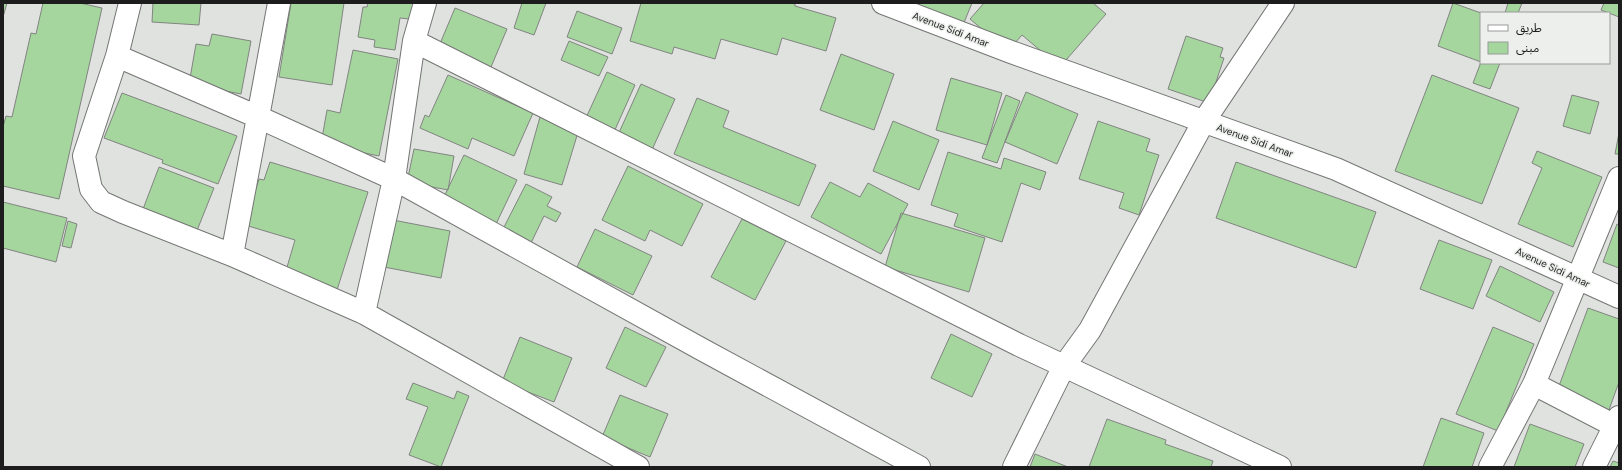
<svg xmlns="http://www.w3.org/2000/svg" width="1622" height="470" viewBox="0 0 1622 470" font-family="'DM Sans','Noto Sans Arabic',sans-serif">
<rect width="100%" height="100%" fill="#dfe2df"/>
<!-- building -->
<path fill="#a5d69e" stroke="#828481" d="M3,3H7L3,17Z
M43,3H80L102,8L59,199L3,186V127L6,116L12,117L31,33L36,34Z
M153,3H201L199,25L152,22Z
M291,3H344L332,85L279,77Z
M368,3H420L418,20L400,18L395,50L374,47L375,40L358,37L363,7H367Z
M522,3H546L534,35L514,28Z
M641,3H790L795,4V6L836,18L826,51L782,38L777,55L721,39L715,59L674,47L672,54L630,41Z
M909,3H972L963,25Z
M984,3H1093L1106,14L1060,67L1022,35L1008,51L970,19Z
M1453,3L1481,13V62L1438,46Z
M1508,3H1522L1518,13H1505Z
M1604,3H1619V17L1601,10Z
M455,8L507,29L491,67L439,46Z
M577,11L622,28L612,54L567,37Z
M212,34L251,41L241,94L189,84L196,44L209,46Z
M1186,36L1223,48L1220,57L1224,58L1209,103L1168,89Z
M569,41L608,57L599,76L561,60Z
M353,50L398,59L379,156L321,144L327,110L340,113Z
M841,54L894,74L874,130L820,110Z
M1481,62L1500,63L1490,89L1473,83Z
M607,72L635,85L614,132L585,120Z
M448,75L533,113L514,156L472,138L468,149L420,128L425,115L429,117Z
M1432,75L1519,108L1482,204L1395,171Z
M951,78L1002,93L987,145L936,130Z
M641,84L675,99L651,152L617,137Z
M1026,92L1078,114L1057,164L1005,142Z
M122,93L237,136L218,184L162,163L163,160L104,138Z
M1006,95L1020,101L997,163L982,158Z
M1572,95L1599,102L1590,134L1563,126Z
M697,98L729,111L723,127L816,165L799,206L674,154Z
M540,117L579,129L562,185L524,174Z
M893,121L939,140L919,190L873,171Z
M1098,121L1150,139L1146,151L1159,155L1139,215L1119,208L1124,193L1079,179Z
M1619,133V154H1615Z
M414,149L454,156L448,190L407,182Z
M1537,151L1602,177L1573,247L1518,224L1542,168L1532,163Z
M948,152L1001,169L1004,158L1046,172L1040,190L1021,183L1002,242L954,226L958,214L931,205Z
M464,155L517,180L496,224L443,199Z
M270,162L368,192L337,290L285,274L295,240L245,225L259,179L264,180Z
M1236,162L1376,212L1356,268L1216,218Z
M628,166L703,204L682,246L650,230L645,241L602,220Z
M159,167L214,188L194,238L140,217Z
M830,182L860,197L868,183L908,204L881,254L811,217Z
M526,184L552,197L547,206L561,213L556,222L544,216L531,243L503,229Z
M3,202L67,218L56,262L3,248V250Z
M901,213L985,238L969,292L885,267Z
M742,219L786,241L755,300L711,277Z
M393,220L450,231L441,278L384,267Z
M68,221L77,224L71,248L62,246Z
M1617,224L1619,225V268L1603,262Z
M595,229L652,256L633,295L577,267Z
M1439,240L1492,260L1473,309L1420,289Z
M1500,266L1554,292L1540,322L1486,296Z
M1588,308L1619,319V382L1605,421L1553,402Z
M625,327L666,347L646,387L606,368Z
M1493,327L1534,344L1498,431L1456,414Z
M951,334L992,354L972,397L931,378Z
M520,337L572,358L554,402L502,382Z
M413,383L454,399L457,391L469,396L441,467L409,455L428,407L406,399Z
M620,395L668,414L650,457L602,437Z
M1441,418L1484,433L1472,467H1423Z
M1107,419L1166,440L1165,444L1213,461L1211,467H1089Z
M1530,424L1584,444L1575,467H1514Z
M1035,454L1068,467H1030Z
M1613,461L1619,463V467H1610Z"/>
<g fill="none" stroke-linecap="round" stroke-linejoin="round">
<!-- minor casing -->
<g stroke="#747674" stroke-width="24">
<path id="minor" d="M130,3L117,56L84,156L91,189L101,202L123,212L232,255L364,313L638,467
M279,3L258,117L394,179L703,350L919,467
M883,3L1011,52L1336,169L1619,297
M414,41L1019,345L1064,366L1090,330L1204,121L1283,3
M117,56L258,117L232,255
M364,313L394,179L414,41L425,3
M1534,384L1619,428
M1014,467L1064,366L1280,467
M1490,467L1534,384L1619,178
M1594,467L1619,417"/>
</g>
<!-- minor -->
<use href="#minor" stroke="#fff" stroke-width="22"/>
</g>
<g text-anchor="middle" stroke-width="3" stroke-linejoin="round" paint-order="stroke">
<!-- street labels -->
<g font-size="10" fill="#1c1d1c" stroke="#ecefec">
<text transform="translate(951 29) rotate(21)" y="4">Avenue Sidi Amar</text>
<text transform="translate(1255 140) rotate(20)" y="4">Avenue Sidi Amar</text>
<text transform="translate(1553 267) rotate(25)" y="4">Avenue Sidi Amar</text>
</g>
</g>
<!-- border -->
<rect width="1622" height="470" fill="none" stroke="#1c1d1c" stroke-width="8"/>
<!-- legend -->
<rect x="1480" y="12" width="130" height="52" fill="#ecefec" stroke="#999b99"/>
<rect x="1488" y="25" width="20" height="6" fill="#ffffff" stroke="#999b99"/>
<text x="1516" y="32" font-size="12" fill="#1c1d1c">طريق</text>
<rect x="1488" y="42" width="20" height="12" fill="#a5d69e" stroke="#999b99"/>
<text x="1516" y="52" font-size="12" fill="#1c1d1c">مبنى</text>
</svg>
